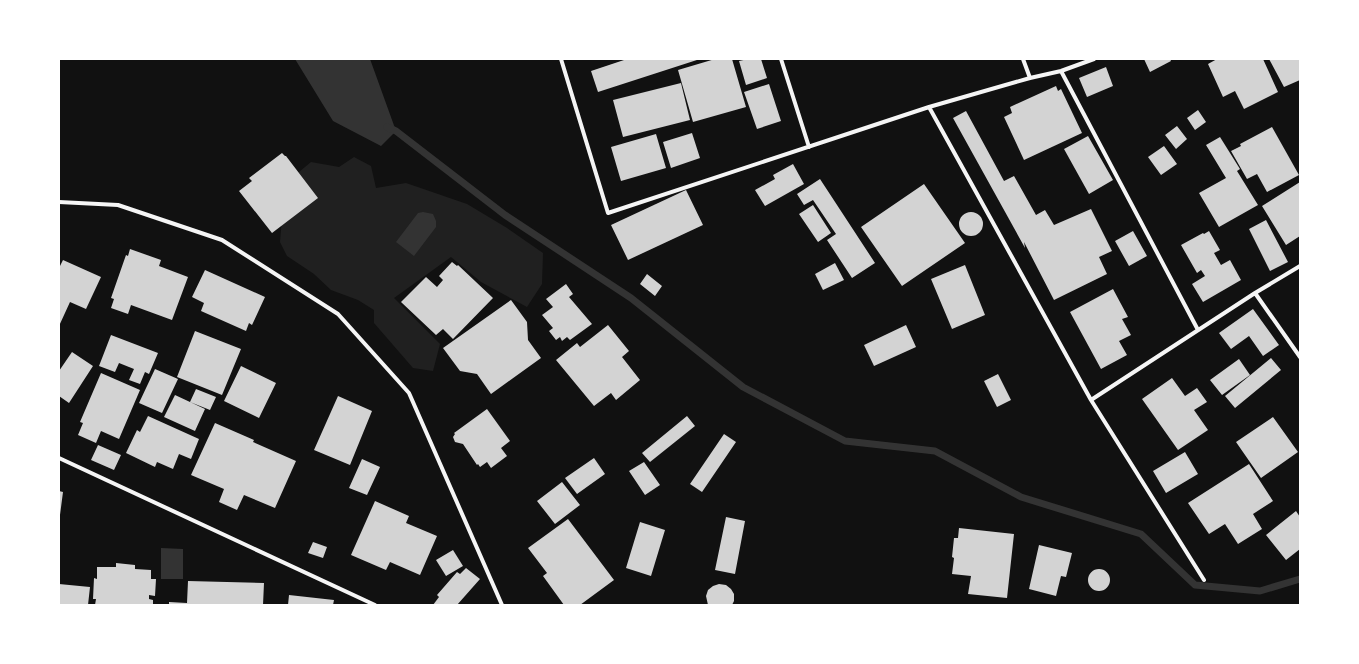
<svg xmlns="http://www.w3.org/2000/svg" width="1359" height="664" viewBox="0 0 1359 664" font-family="'Open Sans',sans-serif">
<rect width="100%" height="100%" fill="#111"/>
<!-- green -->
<path fill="#202020" d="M354,157L371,166L376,188L406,183L467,204L507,228L543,253L542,284L527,307L481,282L451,257L394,298L440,344L433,371L413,368L374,323V310L358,300L331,290L314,274L287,256L280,242L282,218L293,177L311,162L339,167Z"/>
<!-- water -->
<path fill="#333" d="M295,59H370L396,131L381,146L333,121Z
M423,212L433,214L436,221V227L414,256L396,242L418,213Z
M161,548L183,549V579H161Z"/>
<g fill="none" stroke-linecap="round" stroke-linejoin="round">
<!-- stream -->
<path stroke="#333" stroke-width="7" d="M387,127L396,131L505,215L631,298L743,387L845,441L935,451L1021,497L1141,534L1195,585L1260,591L1300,579"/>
</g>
<!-- building -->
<path fill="#d3d3d3" d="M627,59H700L598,92L591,71Z
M715,59H732L746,107L693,122L678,70Z
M748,59H761L767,78L746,85L739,61Z
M1144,59H1170L1171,61L1150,72Z
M1217,59H1263L1278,92L1244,109L1235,91L1223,97L1208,64Z
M1269,59H1300V80L1284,87Z
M1106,67L1113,86L1087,97L1079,78Z
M681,83L690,120L623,137L613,100Z
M769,84L781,121L757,129L744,92Z
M1056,86L1058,91L1061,89L1082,133L1024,160L1004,117L1012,113L1010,107Z
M1198,110L1206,122L1195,130L1187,118Z
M966,111L1004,181L1014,176L1036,215L1045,210L1054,225L1091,209L1112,251L1099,257L1107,274L1054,300L1024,242L1025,248L953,118Z
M1177,126L1187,139L1176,149L1165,135Z
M1272,127L1299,175L1267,192L1257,174L1247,179L1231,151L1241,146L1240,144Z
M692,133L700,158L671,168L663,142Z
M656,134L666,168L621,181L611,147Z
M1088,136L1113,180L1089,194L1064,149Z
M1220,137L1240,169L1237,171L1258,205L1219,227L1199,193L1226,178L1206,145Z
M1164,146L1177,164L1161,175L1148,157Z
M282,153L285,156H286L318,198L272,233L239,191L252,181L249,178Z
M793,164L804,184L765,206L755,190L775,179L773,175Z
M820,179L875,263L852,278L827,240L836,234L813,200L804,205L797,194Z
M1300,182V236L1286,245L1262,206Z
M924,184L965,243L902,286L861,227Z
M686,190L703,225L628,260L611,225Z
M813,205L831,233L818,242L799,214Z
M959 224a12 12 0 1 1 24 0a12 12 0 1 1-24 0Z
M1266,220L1288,262L1270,271L1249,229Z
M1133,231L1147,256L1129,266L1115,241Z
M1209,231L1220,250L1214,253L1221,265L1230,260L1241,280L1203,302L1192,284L1205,276L1201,270L1197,273L1181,245L1203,233L1204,234Z
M130,249L161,260L159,266L188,277L172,320L131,305L128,314L111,308L114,299L111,298L126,255L128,256Z
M63,260L101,277L86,309L70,302L59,326V268Z
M452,262L457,266L458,265L493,298L453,339L443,329L436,335L401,302L426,277L437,287L443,280L439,276Z
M835,263L844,280L823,290L815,274Z
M965,265L985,315L952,329L931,279Z
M205,270L265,297L252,325L249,323L246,331L201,311L204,303L192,297Z
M647,274L662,286L655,296L640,284Z
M566,284L573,294L569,297L592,324L570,340L567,337L562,341L560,337L556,340L549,331L553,328L542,315L553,307L546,299Z
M1113,289L1128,317L1122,319L1131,335L1119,341L1127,355L1101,369L1070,312Z
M511,300L527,322L528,340L541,358L491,394L477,374L460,371L443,348Z
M1253,309L1279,345L1263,356L1249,336L1231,349L1219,333Z
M608,325L629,351L622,357L640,380L616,400L611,393L594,406L556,360L577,343L580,347Z
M906,325L916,347L874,366L864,345Z
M195,331L241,349L222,395L177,377Z
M111,335L158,353L149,374L145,372L140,384L129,380L134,369L119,363L115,372L99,366Z
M72,352L93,366L69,403L59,396V371Z
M1271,358L1281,370L1235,408L1225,396Z
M1239,359L1250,375L1222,395L1210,380Z
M241,366L276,383L259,418L224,401Z
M155,369L178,379L162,413L139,403Z
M101,373L140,390L119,439L101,431L96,443L78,435L83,423L80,422Z
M998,374L1011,400L997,407L984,381Z
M1172,378L1185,396L1197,388L1207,402L1194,410L1208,430L1178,450L1142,399Z
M196,389L216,397L210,410L190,402Z
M175,395L205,409L195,431L164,417Z
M338,396L372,411L350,465L314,450Z
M487,409L510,441L501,448L507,456L491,468L487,462L480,467L478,464L477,465L463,444L455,442L453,437L455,434L454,433Z
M148,416L199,439L191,459L179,454L173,469L157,462L155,467L126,453L137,430L140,432Z
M687,416L695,426L650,462L642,453Z
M1273,417L1298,452L1261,478L1236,442Z
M215,423L254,440L253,442L296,461L275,508L244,495L237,510L219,502L224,489L191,475Z
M724,434L736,442L702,492L690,484Z
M98,445L121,455L114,470L91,460Z
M1185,452L1198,474L1166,493L1153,471Z
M594,458L605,474L577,494L565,478Z
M362,459L380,467L367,495L349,488Z
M644,462L660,485L645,495L629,471Z
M1249,464L1273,501L1253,514L1262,529L1238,544L1225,524L1209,534L1188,503Z
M562,482L580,505L555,524L537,501Z
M59,491L63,492L60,515H59Z
M375,501L409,516L406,523L437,536L420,575L390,562L386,570L351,555Z
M1296,511L1300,517V549L1286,560L1266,535Z
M726,517L745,521L735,574L715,570Z
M568,519L614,580L580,605H564L543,576L547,573L528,548Z
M640,522L665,530L651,576L626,568Z
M959,528L1014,534L1007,598L968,594L971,576L952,574L954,558L952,557L954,538H958Z
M313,542L327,547L323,558L308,553Z
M1039,545L1072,553L1066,577L1061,576L1056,596L1029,589Z
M453,550L463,566L446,576L436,560Z
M116,563L135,565V569L151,570V579H156L155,596L149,595V599L153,600V605H95L96,599H93L94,578L97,579V567H116Z
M466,568L480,579L457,605H433L439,597L437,595L457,572L460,574Z
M1088 580a11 11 0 1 1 22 0a11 11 0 1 1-22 0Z
M188,581L264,583L263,605H169V602L187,603Z
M59,584L90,587L88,605H59Z
M719,584L726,585L731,589L734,594V601L732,605H708L706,596L708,590L713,586Z
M289,595L334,600L333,605H288Z"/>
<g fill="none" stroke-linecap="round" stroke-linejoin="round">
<!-- minor -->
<path stroke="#f5f5f5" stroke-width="4" d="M561,59L608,213L929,107L1030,78L1061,71L1094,59
M781,59L809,147
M1023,59L1030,78
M1061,71L1198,330
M929,107L1091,400L1204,580
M59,202L118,205L222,240L338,314L409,393L502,605
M1255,293L1300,357
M1091,400L1255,293L1300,266
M59,458L375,605"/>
</g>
<!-- border -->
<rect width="1359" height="664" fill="none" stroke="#ffffff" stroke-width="120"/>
</svg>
